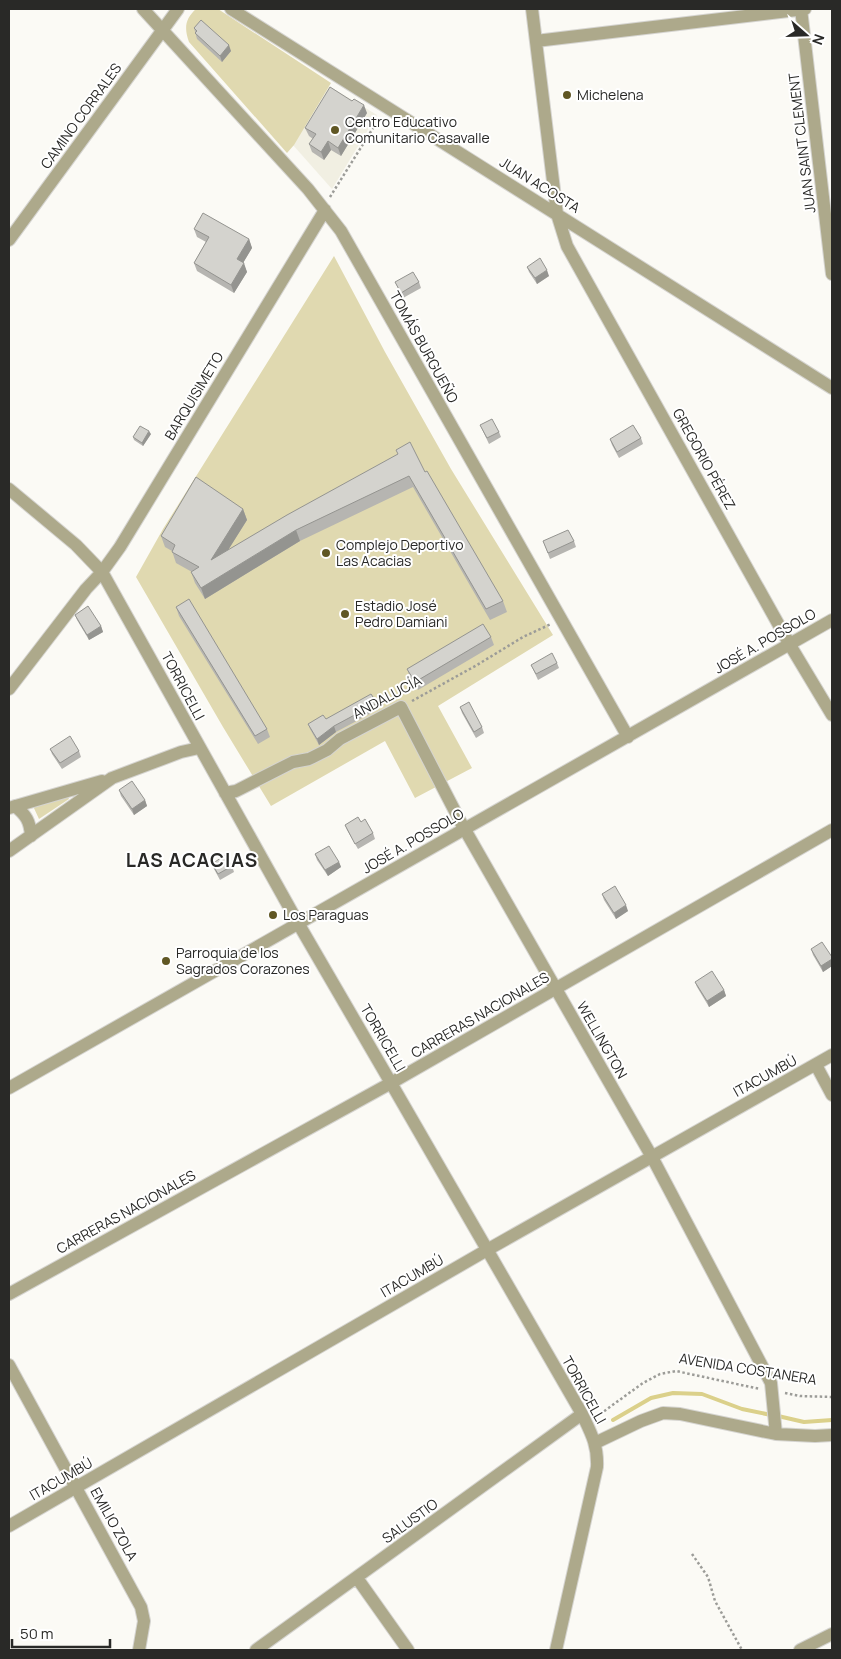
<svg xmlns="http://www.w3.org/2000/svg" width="841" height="1659" viewBox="0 0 841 1659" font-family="Manrope,sans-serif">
<rect width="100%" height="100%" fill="#fbfaf5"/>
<!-- built -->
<path fill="#f1efe2" d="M329,86L377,115L332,189L293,145Z"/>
<!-- green -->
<path fill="#e0d9b0" d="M196,9H218L331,83L294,145L287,153L189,42C184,28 185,19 196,9Z
M334,256L385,352L451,469L553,635L438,706L472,768L415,798L385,741L271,806L223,727L136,577L163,529Z
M67,794L69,799L39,819L33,806Z"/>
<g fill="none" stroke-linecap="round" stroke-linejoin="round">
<!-- stream -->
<path stroke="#dbd08a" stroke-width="4" d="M778,1416L804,1422L832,1420
M613,1420L651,1398L673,1393L702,1394L742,1409L771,1415"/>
<!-- minor casing -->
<g stroke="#d5d4d0" stroke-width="14">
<path id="minor" d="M143,9L308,189L341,231L628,737
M231,9L832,388
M532,9L557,214L567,246L790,645L832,715
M801,9L832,274
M536,41L805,9
M9,240L178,9
M9,489L76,545L102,572L298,923L391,1083L582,1414C591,1433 598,1445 597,1467L556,1650
M9,689L86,589L102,572L120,547L325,210
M225,793L236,791L293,762L309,759L327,750L340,739L401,707L460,821L652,1157L771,1383L776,1434
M15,806C26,815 30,821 31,836
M9,808L102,781
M9,851L112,778L181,752L199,748
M816,1065L832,1095
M9,1088L832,620
M9,1294L391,1083L832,830
M9,1365L141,1607L144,1621L139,1650
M595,1443L641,1421L663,1413L680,1414L776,1434L815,1436L832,1435
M9,1526L487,1250L832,1055
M357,1578L408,1650
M256,1650L582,1414
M800,1650L832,1634"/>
</g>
<!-- path -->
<path stroke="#9c9c98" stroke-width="2.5" stroke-dasharray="2.5 2.5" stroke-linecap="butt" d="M330,197L380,117
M412,701L477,665L523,637L551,624
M785,1393L800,1396L832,1397
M596,1417L643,1383L660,1374L676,1371L760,1389
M692,1554L708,1577L715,1601L742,1650"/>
<!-- minor -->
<use href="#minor" stroke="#ada98b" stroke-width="12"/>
</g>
<!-- wall -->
<path fill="#b6b5b1" d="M194,28L231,51L222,62L197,39Z
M367,113L341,156L331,150L324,160L312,152L309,144L313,139L309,136L305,128Z
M194,229L249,239L252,248L243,263L247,272L234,293L197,271L194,263L206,242L197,237Z
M527,267L549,276L537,284L529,272Z
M395,282H419L421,288L403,298Z
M480,425L499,432L501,437L489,444Z
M151,434L143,446L134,440L133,437Z
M641,438L643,444L619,458L612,445L610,439Z
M398,454L425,472L503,601L507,612L490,620L413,487L300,541L205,599L195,583L191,572H192L176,563L172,551L165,547L161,536L243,509L247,520L228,550Z
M543,541H574L576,547L550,559Z
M176,607L267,729L270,737L258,744L179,616Z
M75,615L101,626L103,632L89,640L77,620Z
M491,637L494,645L418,690L410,677L407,669Z
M557,663L559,668L538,680L531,665Z
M377,703L379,709L336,732L319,745L310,729L308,724L326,719Z
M460,707L482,727L484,733L476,738L462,713Z
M50,749L79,751L81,757L62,769L52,754Z
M119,790L145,800L147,806L134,815L121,796Z
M345,825L373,833L375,839L358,849L347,830Z
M315,854L339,862L341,867L328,876L317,860Z
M212,864L232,866L234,872L220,880L214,869Z
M602,894L628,911L616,919L604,900Z
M811,949L832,957V966L823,972L813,955Z
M695,982L724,990L726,996L709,1007L697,987Z"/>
<!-- shaded-wall -->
<path fill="#949490" d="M229,45L231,51L222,62L220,56Z
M364,105L367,113L341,156L338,148Z
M328,141L331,150L324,160L321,152Z
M249,239L252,248L240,268L237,259Z
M244,263L247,272L234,293L231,285Z
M547,270L549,276L537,284L535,278Z
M149,431L151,434L143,446L142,443Z
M243,509L247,520L215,571L211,560Z
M296,530L300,541L205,599L201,588Z
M101,626L103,632L89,640L87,635Z
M334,726L336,732L319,745L317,739Z
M145,800L147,806L134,815L132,809Z
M339,862L341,867L328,876L325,870Z
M626,905L628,911L616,919L614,913Z
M832,959V966L823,972L821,966Z
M724,990L726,996L709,1007L707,1001Z"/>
<!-- building -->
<path fill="#d4d3ce" stroke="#949490" d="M201,20L229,45L220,56L195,33L197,31L194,28Z
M330,87L352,101L354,99L364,105L338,148L328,141L321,152L309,144L316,134L305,128Z
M203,213L249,239L237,259L244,263L231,285L194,263L209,237L194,229Z
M540,258L547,270L535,278L527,267Z
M413,272L419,282L401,293L395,282Z
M492,419L499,432L487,438L480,425Z
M633,425L641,438L617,452L610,439Z
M140,426L149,431L142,443L133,437Z
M410,442L425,472L427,471L503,601L486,609L409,476L296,530L201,588L191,572L199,567L172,552L175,545L161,536L196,477L243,509L211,560L287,515L398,454L396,450Z
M568,530L574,541L548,553L543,541Z
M189,599L267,729L255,736L176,607Z
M88,606L101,626L87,635L75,615Z
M483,624L491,637L415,682L407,669Z
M552,653L557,663L536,674L531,665Z
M371,694L377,703L334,726L317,739L308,724L323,715L326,719Z
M469,702L482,727L474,732L460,707Z
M70,736L79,751L60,763L50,749Z
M132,781L145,800L132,809L119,790Z
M358,817L361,822L365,819L373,833L355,844L345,825Z
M329,846L339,862L325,870L315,854Z
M225,855L232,866L218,874L212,864Z
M615,886L626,905L614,913L602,894Z
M822,942L832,957V959L821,966L811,949Z
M712,971L724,990L707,1001L695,982Z"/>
<!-- markers -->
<g fill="#605724" stroke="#fff" stroke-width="2">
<circle cx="567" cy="95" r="5"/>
<circle cx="335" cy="130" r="5"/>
<circle cx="326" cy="553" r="5"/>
<circle cx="345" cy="614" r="5"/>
<circle cx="273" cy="915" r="5"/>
<circle cx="166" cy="961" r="5"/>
</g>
<g text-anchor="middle" stroke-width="4" stroke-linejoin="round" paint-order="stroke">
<!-- poi labels -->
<g font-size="14" fill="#292927" stroke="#fff" text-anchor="start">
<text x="577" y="100">Michelena</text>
<text x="345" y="127">Centro Educativo<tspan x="345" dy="16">Comunitario Casavalle</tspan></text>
<text x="336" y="550">Complejo Deportivo<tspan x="336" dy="16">Las Acacias</tspan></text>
<text x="355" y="611">Estadio José<tspan x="355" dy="16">Pedro Damiani</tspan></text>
<text x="283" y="920">Los Paraguas</text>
<text x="176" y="958">Parroquia de los<tspan x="176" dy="16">Sagrados Corazones</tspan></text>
</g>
<!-- street labels -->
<g font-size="14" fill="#292927" stroke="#fff">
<text transform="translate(81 116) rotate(-54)" y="5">CAMINO CORRALES</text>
<text transform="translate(802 143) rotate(-97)" y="5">JUAN SAINT CLEMENT</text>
<text transform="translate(540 185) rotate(32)" y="5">JUAN ACOSTA</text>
<text transform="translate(424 347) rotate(61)" y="5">TOMÁS BURGUEÑO</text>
<text transform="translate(194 396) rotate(-59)" y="5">BARQUISIMETO</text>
<text transform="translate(704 459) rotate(61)" y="5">GREGORIO PÉREZ</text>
<text transform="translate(765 641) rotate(-30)" y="5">JOSÉ A. POSSOLO</text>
<text transform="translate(183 686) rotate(62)" y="5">TORRICELLI</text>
<text transform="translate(387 697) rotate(-28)" y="5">ANDALUCÍA</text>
<text transform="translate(413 841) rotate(-30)" y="5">JOSÉ A. POSSOLO</text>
<text transform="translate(480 1015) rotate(-30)" y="5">CARRERAS NACIONALES</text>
<text transform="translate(383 1038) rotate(60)" y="5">TORRICELLI</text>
<text transform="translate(602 1040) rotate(60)" y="5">WELLINGTON</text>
<text transform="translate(765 1076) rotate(-29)" y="5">ITACUMBÚ</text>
<text transform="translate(126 1212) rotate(-29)" y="5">CARRERAS NACIONALES</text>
<text transform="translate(412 1276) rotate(-30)" y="5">ITACUMBÚ</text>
<text transform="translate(748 1369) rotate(9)" y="5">AVENIDA COSTANERA</text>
<text transform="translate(584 1390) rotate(61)" y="5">TORRICELLI</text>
<text transform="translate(61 1479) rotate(-30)" y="5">ITACUMBÚ</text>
<text transform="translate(410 1521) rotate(-36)" y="5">SALUSTIO</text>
<text transform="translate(114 1524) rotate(61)" y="5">EMILIO ZOLA</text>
</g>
<!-- district labels -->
<g font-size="19" font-weight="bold" letter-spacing="1" fill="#292927" stroke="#fff">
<text x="192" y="867">LAS ACACIAS</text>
</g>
</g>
<!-- border -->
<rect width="841" height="1659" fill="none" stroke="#292927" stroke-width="20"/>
<!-- north arrow -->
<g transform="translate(806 35) rotate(110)" stroke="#ffffff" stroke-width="4" paint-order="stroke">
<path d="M0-4L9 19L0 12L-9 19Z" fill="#292927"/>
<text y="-8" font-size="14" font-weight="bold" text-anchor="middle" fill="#292927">N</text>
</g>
<!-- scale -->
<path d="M12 1639v8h98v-8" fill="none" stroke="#292927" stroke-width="2.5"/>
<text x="20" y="1639" font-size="15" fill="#292927" stroke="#ffffff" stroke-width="4" paint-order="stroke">50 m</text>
</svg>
